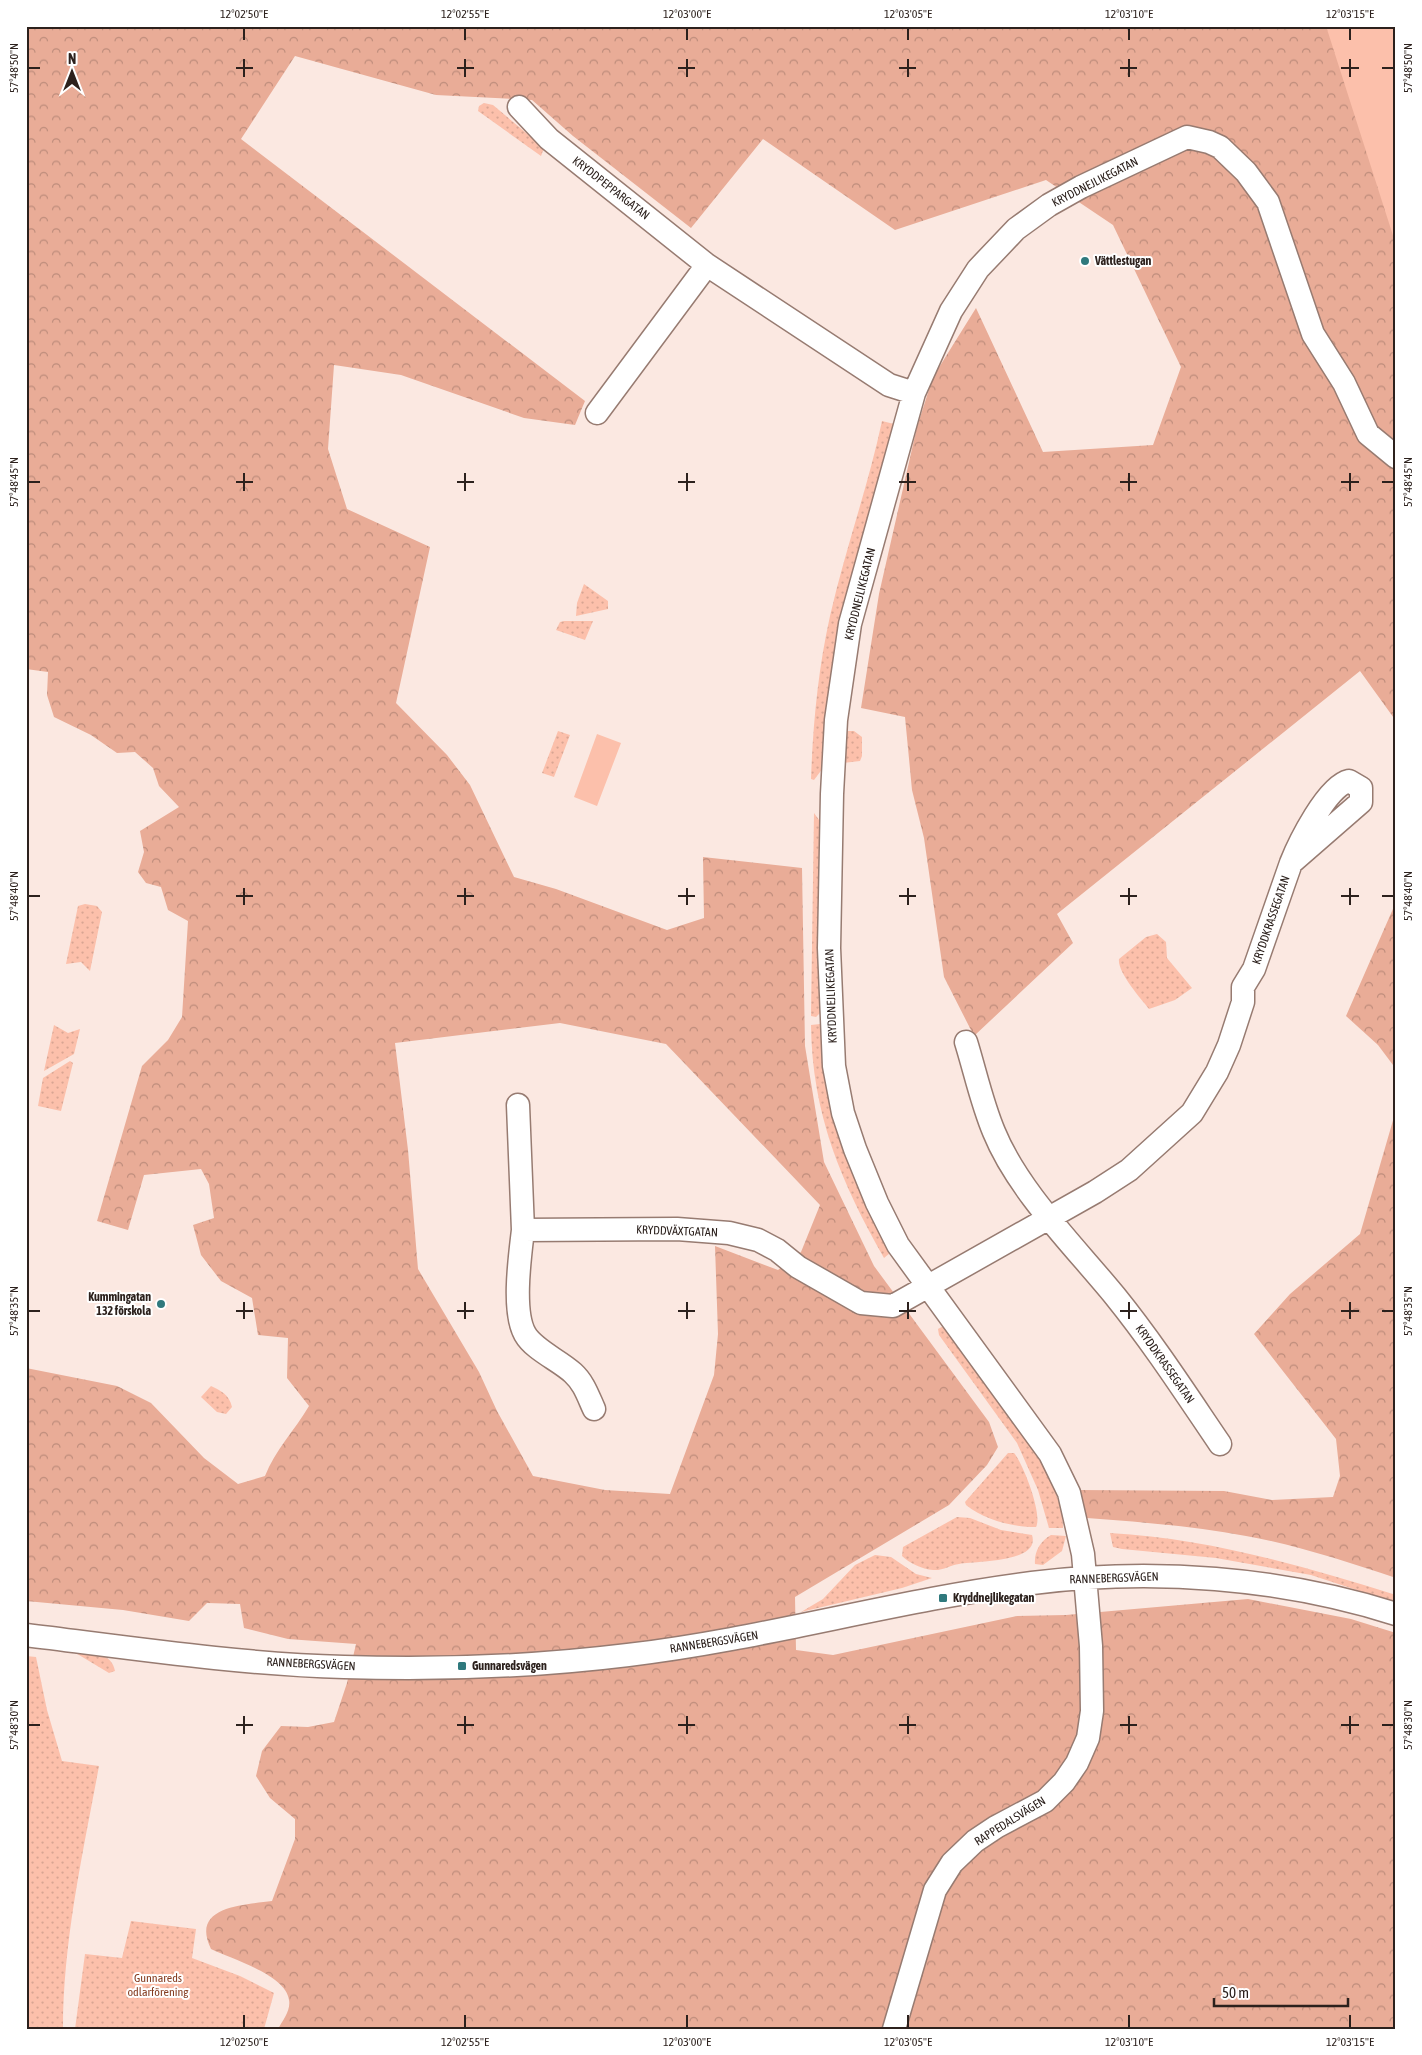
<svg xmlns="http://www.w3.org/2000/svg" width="1422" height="2055" viewBox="0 0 1422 2055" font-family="'Asap Condensed',sans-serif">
<defs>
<pattern id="grass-dots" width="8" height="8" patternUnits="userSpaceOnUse" patternTransform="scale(1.25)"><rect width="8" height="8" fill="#fcc0ab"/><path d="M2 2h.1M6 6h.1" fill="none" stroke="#d8a593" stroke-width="1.8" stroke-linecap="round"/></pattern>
<pattern id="forest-crowns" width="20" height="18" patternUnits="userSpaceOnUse" patternTransform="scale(1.25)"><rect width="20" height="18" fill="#e9ac97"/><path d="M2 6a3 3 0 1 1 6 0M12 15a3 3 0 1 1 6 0" fill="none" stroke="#bd8c7b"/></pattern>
</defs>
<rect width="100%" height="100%" fill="#fbe8e1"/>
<!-- grass -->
<path fill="url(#grass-dots)" d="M484,103L493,105L544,148L541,156L478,111L479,106Z
M882,421L898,425L823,768L814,780L811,779C813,724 818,670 830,616C845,550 868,487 882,421Z
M584,584L608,601V609L576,616L577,603Z
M564,621H593L585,640L556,630L560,622Z
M558,731L570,735L554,777L542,773Z
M844,731H854L862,737V756L860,761L843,763Z
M814,813L822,824L820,1013L816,1017L811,1016V1013Z
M85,904L97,906L102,912L90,971L81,962L66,964L78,906Z
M1157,934L1166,942L1167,958L1192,988L1175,1000L1149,1009C1141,999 1117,972 1119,959L1146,937Z
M820,1024C824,1070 832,1119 848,1163C860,1194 875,1223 890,1253L884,1258C841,1182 812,1114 811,1025Z
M54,1025L68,1033L80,1029L74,1054L44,1071Z
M70,1061L73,1063L61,1111L38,1106L43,1078Z
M945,1325C978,1371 1065,1473 1063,1528H1049L1038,1490L1017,1443L939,1335L938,1329Z
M211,1386C221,1391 229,1394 232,1407L226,1414L217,1412L201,1397Z
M1008,1453H1014C1023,1463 1043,1515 1036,1527C1013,1527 984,1520 966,1505L965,1502Z
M957,1517L970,1518L1001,1530L1032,1535C1041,1563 975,1561 959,1564C951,1565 942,1571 933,1570C922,1569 909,1563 902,1556L903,1547Z
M1110,1533C1207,1538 1303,1566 1396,1595V1603L1311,1575L1216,1558L1122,1549L1113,1547Z
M1051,1535L1066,1536L1062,1551L1043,1565L1035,1564C1034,1552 1040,1541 1051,1535Z
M875,1555L891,1557L916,1574L932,1578L902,1588L801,1612L823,1599L855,1565Z
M79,1650C93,1653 112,1653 115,1671L109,1673L74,1652Z
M26,1656L36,1657L47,1710L62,1761L99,1766C83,1853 63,1940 63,2029H26Z
M131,1921L196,1929L192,1958L240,1976L274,1993L264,2029H75L85,1954L122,1958Z"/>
<!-- forest -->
<path fill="url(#forest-crowns)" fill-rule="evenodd" d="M26,26H1396V721L1360,671L1057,914L1073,943L974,1036L944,977L924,838L912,790L905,717L861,708L879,594L917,427L933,377L976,308L1043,452L1153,445L1181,367L1113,225L1046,180L895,230L763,139L691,228L573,136L532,100L436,95L295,56L241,139L585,401L575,425L524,418L401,375L334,365L328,449L347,509L430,547L396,703L447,755L470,785L514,877L556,889L667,930L704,918L703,857L802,868L805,1046L824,1162L874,1266L989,1422L998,1447L987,1465L949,1505L795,1597L796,1650L833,1655L1017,1616L1066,1615L1248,1599L1351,1619L1396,1633V2029H278C283,2020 291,2010 289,2000C286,1975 232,1959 211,1949C190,1906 243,1905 272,1901L295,1839V1819L270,1798L256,1776L262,1751L281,1726L308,1727L334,1722L347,1683L356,1644L288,1639L244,1628L240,1604L207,1603L189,1621L123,1610L26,1601V1368L117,1386L151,1403L204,1458L238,1484L265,1476C275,1450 295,1430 309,1406L287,1378L288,1338L258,1335L252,1298L221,1281L201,1255L193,1225L214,1218L209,1184L201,1169L144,1175L128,1230L97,1221L142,1066L168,1040L182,1017L188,921L168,910L161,887L146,883L138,872L144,852L140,831L179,807L159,786L153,768L135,752L117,753L91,735L54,717L47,695L48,672L26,669ZM560,1023L666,1044L820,1205L801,1252L778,1270L715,1246L718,1334L714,1375L670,1494L605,1490L533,1476L497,1411L479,1372L418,1269L408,1150L395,1043Z
M1396,902V1069L1378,1045L1346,1016Z
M1396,1110V1578C1347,1562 1297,1545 1246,1536C1193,1526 1140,1522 1087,1518L1077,1490L1224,1491L1272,1500L1333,1497L1340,1476L1336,1439L1254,1334L1290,1294L1360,1234Z"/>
<!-- park -->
<path fill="#fcc0ab" d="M1326,26H1396V245Z
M597,734L621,743L597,806L574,797Z"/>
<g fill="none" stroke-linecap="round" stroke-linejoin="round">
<!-- minor casing -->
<g stroke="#977b71" stroke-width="25">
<path id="minor" d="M519,107L549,139L707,265L889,385L914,393
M597,413L707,265
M966,1042C975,1071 982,1104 994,1132C1018,1191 1075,1247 1115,1296C1153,1343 1186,1394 1220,1444
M518,1105L523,1230
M594,1409C588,1396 584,1383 573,1373C559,1360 534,1350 525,1334C512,1311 520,1256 523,1230L677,1229L729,1233L758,1240L777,1250L798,1267L861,1303L893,1306L1095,1192L1129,1170L1192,1113L1217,1072L1229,1045L1243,1002V987L1254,969L1291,863L1361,802V788L1349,781C1327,786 1299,843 1291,863
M26,1635C132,1648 238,1664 344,1667C436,1670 538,1666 628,1655C764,1639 896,1600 1032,1583C1153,1568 1279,1577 1396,1614
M894,2029L935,1890L952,1863L975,1841L996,1827L1045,1801L1064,1782L1077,1763L1088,1738L1092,1711L1091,1646L1083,1554L1069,1493L1050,1454L898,1245L877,1203L855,1149L843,1113L834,1066L829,948L832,794L836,720L850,624L914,393L951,311L978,269L1016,229L1049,205L1081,187L1187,137L1209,142L1220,147L1246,172L1268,202L1313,334L1344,383L1368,434L1396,457"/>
</g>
<!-- minor -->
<use href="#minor" stroke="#fff" stroke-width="22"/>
</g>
<!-- ticks -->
<path fill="none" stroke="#2c211d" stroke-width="2" d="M244,28V40M465,28V40M687,28V40M908,28V40M1129,28V40M1350,28V40M244,59V77M465,59V77M687,59V77M908,59V77M1129,59V77M1350,59V77M28,68H40M236,68H253M457,68H474M678,68H695M899,68H916M1120,68H1137M1341,68H1359M1382,68H1394M244,473V491M465,473V491M687,473V491M908,473V491M1129,473V491M1350,473V491M28,482H40M236,482H253M457,482H474M678,482H695M899,482H916M1120,482H1137M1341,482H1359M1382,482H1394M244,888V905M465,888V905M687,888V905M908,888V905M1129,888V905M1350,888V905M28,896H40M236,896H253M457,896H474M678,896H695M899,896H916M1120,896H1137M1341,896H1359M1382,896H1394M244,1302V1319M465,1302V1319M687,1302V1319M908,1302V1319M1129,1302V1319M1350,1302V1319M28,1311H40M236,1311H253M457,1311H474M678,1311H695M899,1311H916M1120,1311H1137M1341,1311H1359M1382,1311H1394M244,1716V1734M465,1716V1734M687,1716V1734M908,1716V1734M1129,1716V1734M1350,1716V1734M28,1725H40M236,1725H253M457,1725H474M678,1725H695M899,1725H916M1120,1725H1137M1341,1725H1359M1382,1725H1394M244,2015V2028M465,2015V2028M687,2015V2028M908,2015V2028M1129,2015V2028M1350,2015V2028"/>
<!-- markers -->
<g fill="#2f797d" stroke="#fff" stroke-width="2">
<circle cx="1085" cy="261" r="5"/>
<circle cx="161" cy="1304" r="5"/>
<rect x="938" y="1593" width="10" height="10" rx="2.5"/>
<rect x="457" y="1661" width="10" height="10" rx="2.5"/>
</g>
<g text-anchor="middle" stroke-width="4" stroke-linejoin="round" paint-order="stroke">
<!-- street labels -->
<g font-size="12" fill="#2c211d" stroke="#fff">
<text transform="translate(1095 182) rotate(-27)" y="4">KRYDDNEJLIKEGATAN</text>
<text transform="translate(611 188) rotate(38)" y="4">KRYDDPEPPARGATAN</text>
<text transform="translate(860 594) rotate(-76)" y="4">KRYDDNEJLIKEGATAN</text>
<text transform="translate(1271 920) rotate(-71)" y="4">KRYDDKRASSEGATAN</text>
<text transform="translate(831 996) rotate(-92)" y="4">KRYDDNEJLIKEGATAN</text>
<text transform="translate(677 1231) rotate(2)" y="4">KRYDDVÄXTGATAN</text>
<text transform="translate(1165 1364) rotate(55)" y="4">KRYDDKRASSEGATAN</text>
<text transform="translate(1114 1578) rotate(-2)" y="4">RANNEBERGSVÄGEN</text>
<text transform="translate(714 1642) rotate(-9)" y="4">RANNEBERGSVÄGEN</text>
<text transform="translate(311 1664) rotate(3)" y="4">RANNEBERGSVÄGEN</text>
<text transform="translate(1010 1821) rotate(-32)" y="4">RAPPEDALSVÄGEN</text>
</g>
<!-- poi labels -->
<g font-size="12" font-weight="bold" fill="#2c211d" stroke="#fff" text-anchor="start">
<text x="1095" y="265">Vättlestugan</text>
<text x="151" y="1301" text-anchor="end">Kummingatan<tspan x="151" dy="14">132 förskola</tspan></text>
<text x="953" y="1602">Kryddnejlikegatan</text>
<text x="472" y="1670">Gunnaredsvägen</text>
</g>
<!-- park labels -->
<g font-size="12" fill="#843c20" stroke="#fff">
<text x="158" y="1982">Gunnareds<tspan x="158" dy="14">odlarförening</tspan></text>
</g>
</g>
<!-- border -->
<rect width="1422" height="2055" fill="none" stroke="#ffffff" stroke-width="55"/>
<!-- north arrow -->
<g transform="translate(72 72)" stroke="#ffffff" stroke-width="4" paint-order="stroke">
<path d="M0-4L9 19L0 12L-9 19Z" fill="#2c211d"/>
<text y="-8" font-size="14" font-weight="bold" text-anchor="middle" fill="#2c211d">N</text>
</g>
<!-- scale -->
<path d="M1214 1998v8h134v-8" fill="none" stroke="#2c211d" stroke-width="2.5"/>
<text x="1222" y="1998" font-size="15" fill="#2c211d" stroke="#ffffff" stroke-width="4" paint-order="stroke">50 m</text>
<rect x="28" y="28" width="1366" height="2000" fill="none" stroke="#2c211d" stroke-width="2"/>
<g font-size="12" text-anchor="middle" fill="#2c211d">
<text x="244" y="18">12°02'50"E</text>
<text x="465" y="18">12°02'55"E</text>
<text x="687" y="18">12°03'00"E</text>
<text x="908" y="18">12°03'05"E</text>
<text x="1129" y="18">12°03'10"E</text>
<text x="1350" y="18">12°03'15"E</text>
<text transform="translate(14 68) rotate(-90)" y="4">57°48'50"N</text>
<text transform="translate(1408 68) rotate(-90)" y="4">57°48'50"N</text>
<text transform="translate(14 482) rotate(-90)" y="4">57°48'45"N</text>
<text transform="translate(1408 482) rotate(-90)" y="4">57°48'45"N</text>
<text transform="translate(14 896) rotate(-90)" y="4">57°48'40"N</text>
<text transform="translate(1408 896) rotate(-90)" y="4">57°48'40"N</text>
<text transform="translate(14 1311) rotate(-90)" y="4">57°48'35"N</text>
<text transform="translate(1408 1311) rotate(-90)" y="4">57°48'35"N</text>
<text transform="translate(14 1725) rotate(-90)" y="4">57°48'30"N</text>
<text transform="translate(1408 1725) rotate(-90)" y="4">57°48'30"N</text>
<text x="244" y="2046">12°02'50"E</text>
<text x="465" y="2046">12°02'55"E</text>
<text x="687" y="2046">12°03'00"E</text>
<text x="908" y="2046">12°03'05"E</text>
<text x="1129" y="2046">12°03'10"E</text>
<text x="1350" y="2046">12°03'15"E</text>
</g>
</svg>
